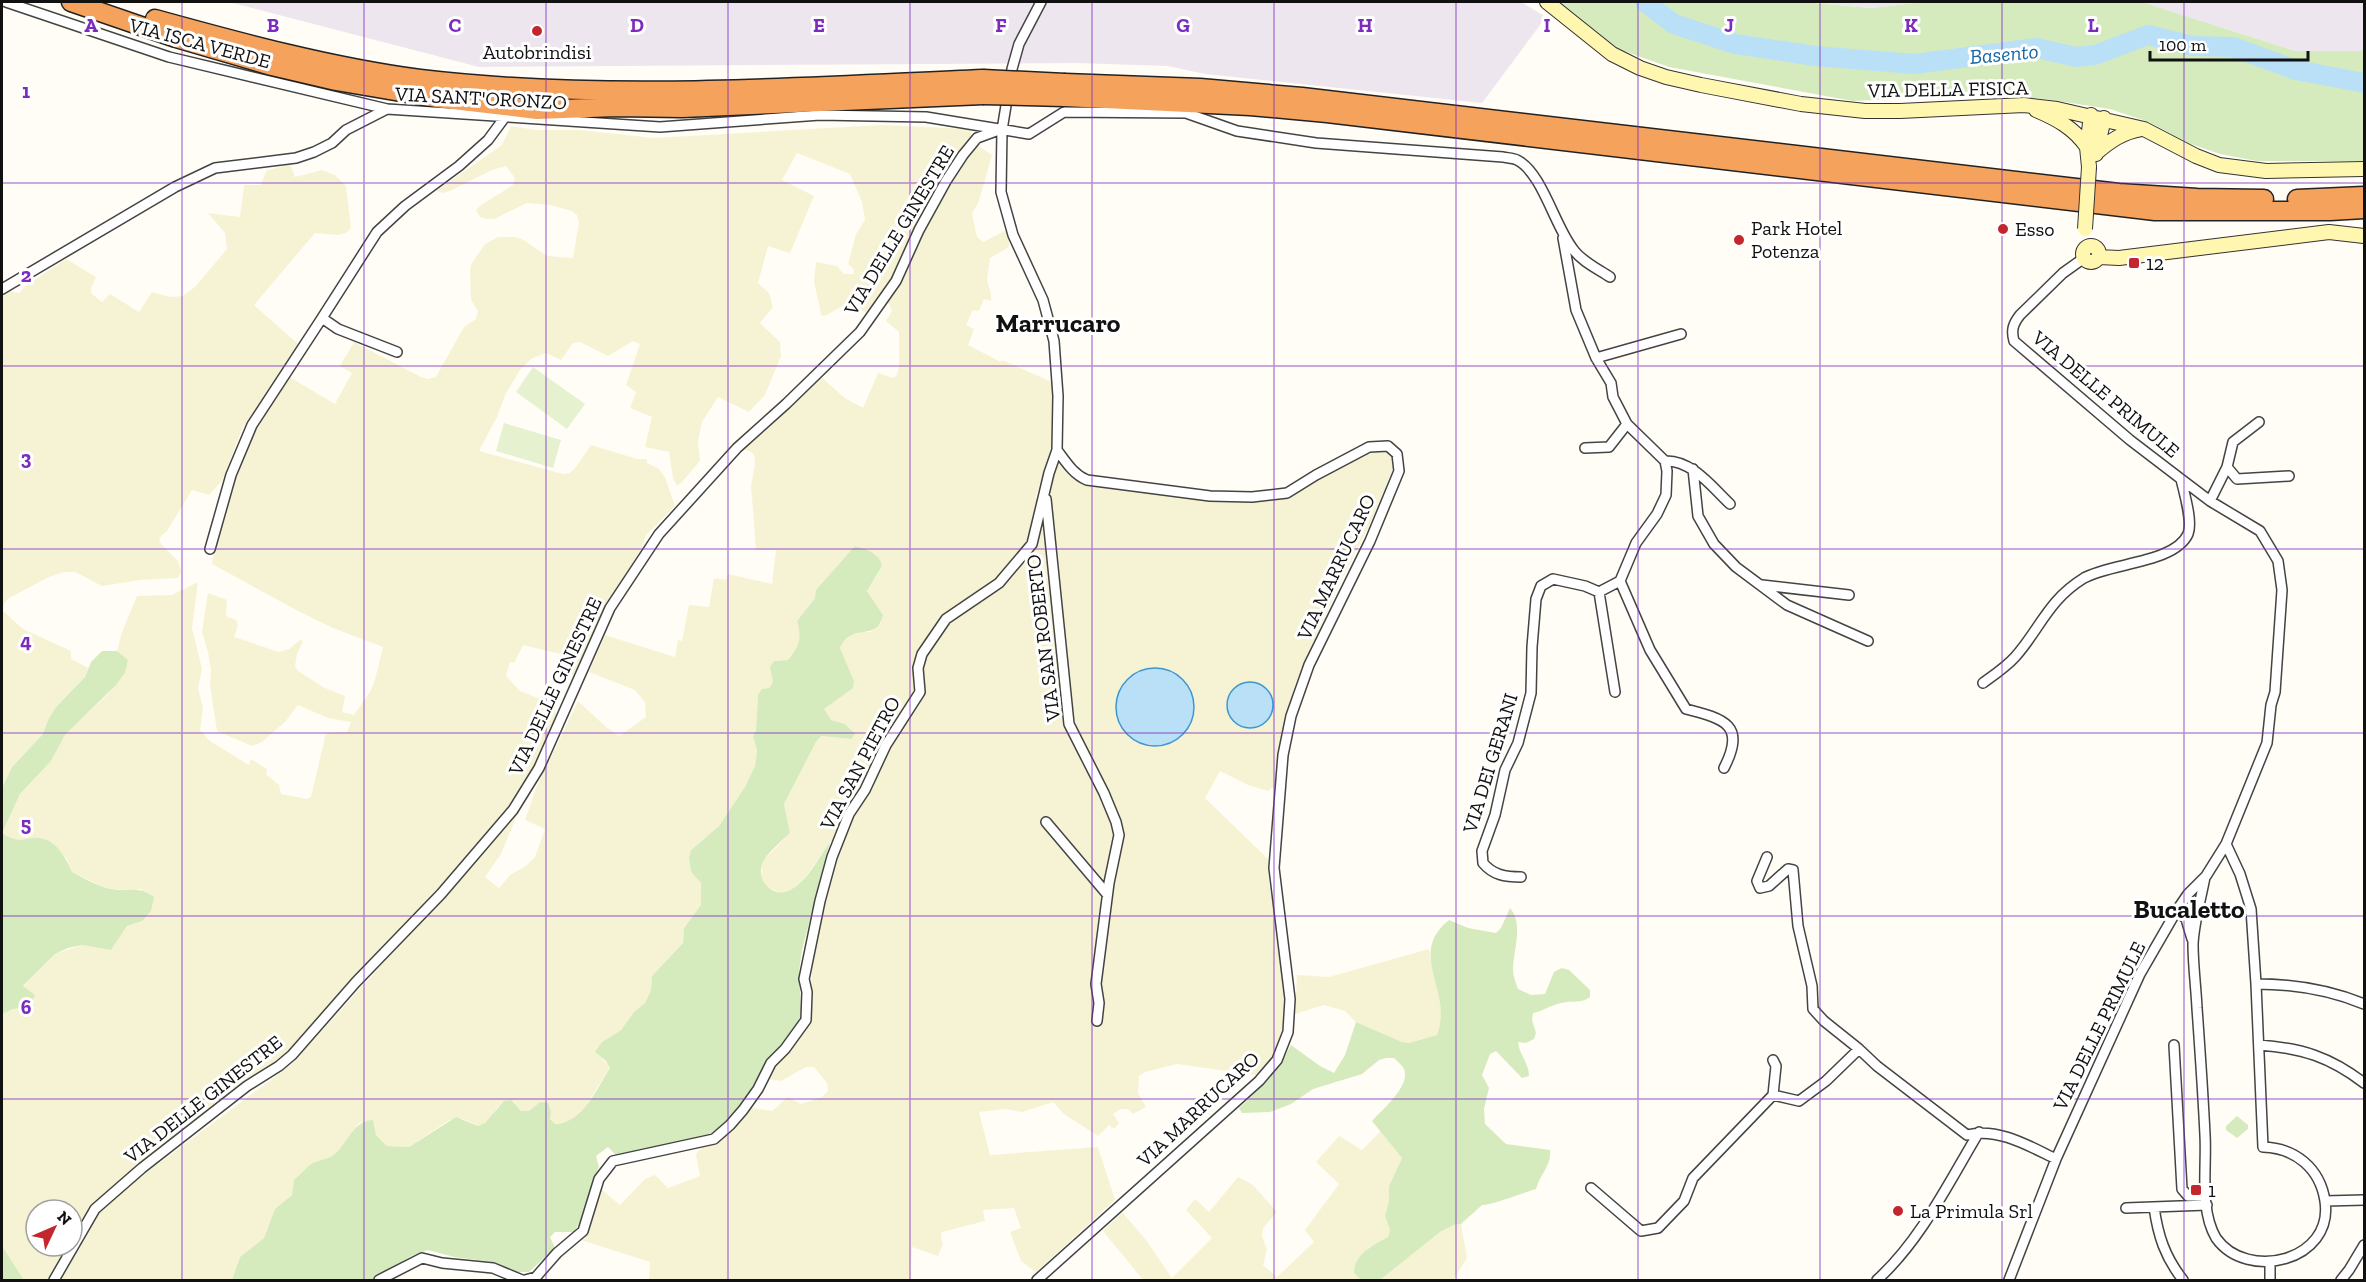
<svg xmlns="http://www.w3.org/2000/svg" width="2366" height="1282" viewBox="0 0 2366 1282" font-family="'Zilla Slab',serif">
<rect width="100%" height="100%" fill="#fffdf5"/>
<!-- industrial -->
<path fill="#eee6ef" d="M229,2H1521L1546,17L1482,103L1205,74L1168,66L1075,63L479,67Z
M1802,2H1924L1871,8Z
M2142,2H2364V51H2295Z"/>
<!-- farmland -->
<path fill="#f6f3d4" d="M881,125L971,129V136L977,145L992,155L979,201L972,214L977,237L983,242L1005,231L1009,232V247L990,258L987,280L991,294V301L984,299L979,311L973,310L966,325L974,329L968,345L1001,362L1002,360L1054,383L1055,411L1053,447L1035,498L1050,503L1048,487L1057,462L1067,474L1080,482L1161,495L1243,501L1269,500L1283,495L1376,450L1383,449L1391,457L1394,466L1370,524L1341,581L1295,684L1278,751L1276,785L1268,791L1248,785L1220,771L1205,798L1268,859L1269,883L1278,933L1285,1018L1278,1044L1273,1057L1259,1074L1255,1075L1177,1064L1145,1072L1139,1076L1138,1093L1146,1107L1133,1114L1128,1109H1121L1113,1114L1119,1123L1114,1129L1109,1125L1098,1136L1064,1114L1053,1102L1022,1112L1005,1109L979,1112L990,1155L1098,1147L1115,1200L1036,1272L1021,1261L1010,1232L1021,1228L1014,1208L983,1210L985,1221L942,1232L941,1237L943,1244L938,1256L912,1247L910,1280H649L650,1262L578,1239L588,1229L601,1189L620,1205L645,1179L655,1175L668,1188L700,1176L696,1154L702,1147L722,1140L751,1108L772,1111L788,1097L801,1104L822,1097L828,1091L827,1083L814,1067H806L781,1081L768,1079L775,1065L799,1038L809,1022L813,953L842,837L830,842L804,879L793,889L786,892H778L765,886L761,880L762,866L765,859L790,833L784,804L816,742L821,736L850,739L845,724L831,720L823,709L854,681L840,648L843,642L854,632H870L881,623L883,615L867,591L882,567L876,554L855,546L797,621L801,636L797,649L788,660L774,661L773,682L769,688L758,695L756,730L753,737L757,750L755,766L745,787L719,826L691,850L689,858L691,872L701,883L702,890L701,905L684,928L683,943L652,976L651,990L645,1003L634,1012L621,1030L602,1042L596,1052L610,1067L586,1106L570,1121L555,1124L550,1119V1111L540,1102L529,1111H521L515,1106H498L491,1119L485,1123L478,1126L464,1119L449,1120L409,1147L387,1146L376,1135L373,1120L359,1123L347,1142L332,1158L318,1161L292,1195L275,1209L264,1238L240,1257L232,1280H58L98,1214L123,1190L291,1065L488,847L520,808L501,854L485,877L499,888L510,875L526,866L535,857L545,829L525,820L536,788L578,701L606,727L619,736L646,717L645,702L635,690L589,672L605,635L675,657L678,640L682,641L689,605L709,607L714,578L726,580L728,574L772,584L776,550H756L751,485L755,465L754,455L750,451L741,449L821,377L845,398L863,408L878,373L893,378L897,375L899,366V332L886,321L892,311L884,293L868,313L844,305L825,316L821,315L814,281L816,262L837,266L844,274H854L853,268L848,264L856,234L865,220L862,202L850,174L797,153L782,180L814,196L790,253L768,246L758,283L769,293L773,307L760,323L780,342L781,356L765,395L749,412L718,397L702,422L698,441L700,461L682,482L677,486L673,478L669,452L645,447L652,417L630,408L636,392L626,385L640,344L633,341L608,356L580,342L573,343L561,360L546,353L531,359L520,370L506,393L497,417L479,451L563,474L570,473L576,467L591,445L637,459H647V463L658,468L665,477L675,506L646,535L642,547L602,614L574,678L560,654L523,645L514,663L510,662L506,676L520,691L553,704L556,713V719L536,768L512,804L493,831L290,1053L115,1185L96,1203L72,1239V1210H36V1246H68L48,1280H24L2,1246V1014L13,1009L28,1007L23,987L55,954L82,945L111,950L127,926L142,921V889H112L99,885L72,872L67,859L56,847L44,839L14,841L2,833L20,794L51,761L65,735L107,695L125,673L128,660L117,651L122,632L137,596L172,595L198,582L192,628L202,669L198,688L203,708L200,730L210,741L249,765L251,759L267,769L266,774L279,785L281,794L307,799L311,797L326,733L347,732L351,722L328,718L298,705L285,722L262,742L252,746L217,731L210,685L211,671L208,652L202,632L208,593L227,600L226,616L236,620L238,625L234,637L279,652L289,649L300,640L303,641L297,654L295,666L298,671L323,687L345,696L342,712L354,715L370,692L375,680L383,647L333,628L300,612L212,564L218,532L236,471L254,425L286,375L335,404L352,373L340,366L354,342L421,377L428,379L436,377L464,327L476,319L478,311L471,300L470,270L472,263L485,244L498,237H514L522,239L547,256L573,258L579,222L577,215L572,211L550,205L527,203L494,219H487L480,217L476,210L481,205L513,185L515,178L506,166L492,170L450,191L443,193L436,191L502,145L511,126L536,130H578L654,138Z
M290,164L295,177L322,170L335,175L346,186L351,228L346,233L338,235L315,233L254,305L298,344L242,429L222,481L209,495L192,490L167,531L161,536L159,542L178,561L181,571L178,578L140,580L102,586L75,572H64L49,577L9,598L4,604L3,611L23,629L71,651V659L88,668L85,677L56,707L48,720L43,734L12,767L2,788V295L8,291L20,293L24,287L66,259L96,277L91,288L92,294L102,302L110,294L139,312L152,292L169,297L183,296L195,287L227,249L225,233L208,213L240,217L244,185H261L266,171Z
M1429,949L1432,967L1438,986L1442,1022L1437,1035L1409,1043L1402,1042L1356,1022L1345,1011L1324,1005L1295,1014L1297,975L1329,977Z
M1381,1131L1402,1158L1389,1186V1201L1385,1216L1390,1230L1388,1238L1368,1248L1354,1273L1361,1280H1143L1103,1231L1122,1212L1146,1240L1172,1278L1212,1238L1186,1210L1195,1199L1209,1212L1238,1177L1253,1185L1277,1212L1263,1228L1262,1236L1267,1250L1263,1265L1277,1277L1314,1242L1305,1230L1339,1184L1316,1162L1339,1136L1362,1150Z
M1461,1224L1467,1258L1453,1280H1380L1440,1232L1454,1225Z"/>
<!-- green -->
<path fill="#d5ebbd" d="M1558,2H1802L1871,8L1924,2H2142L2295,51H2364V161H2257L2220,154L2188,143L2149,122L2110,109L2045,99L1991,94L1853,101L1669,67L1618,49Z
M855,546C867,550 879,552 882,566L867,591L883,615C877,643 852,621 840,648L854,681L853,688L824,709L831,720L845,724L855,734L851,739L821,736L816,742L784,804L790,833C781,842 766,853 762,865C756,882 775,900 792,889C808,880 819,857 830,842L802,950L799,971L801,1012L799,1023L793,1035L771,1056L739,1108L723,1125L709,1135L670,1147L617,1156L608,1147L596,1156L599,1167C588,1188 587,1213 574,1232H555L550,1237L555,1248L529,1272H518L494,1262L454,1257L428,1250L413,1255L371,1280H232L240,1257L264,1238L275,1209L292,1195L294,1180C300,1175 305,1169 311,1164C320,1159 329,1160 336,1153C348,1141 355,1120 373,1120L376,1135L387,1146L409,1147L456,1117L478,1126L485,1123L504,1101L511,1100L521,1111H529L540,1102L548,1103L551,1111L550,1119L555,1124C583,1123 597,1088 610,1068L606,1061L595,1052L602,1042L621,1030L634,1012L645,1003L651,990L652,976L683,943L684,928L701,905V883L691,872L689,858L691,850L719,826L745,787L755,766L757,750L753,737L756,730L758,695L762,689L769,688L773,682L770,667L774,661L788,660C800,646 802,638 797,621L815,598L816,590Z
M102,651H117L128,660L125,673L116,685L65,735L51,761L20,794L2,833C23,847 27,834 44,839C58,843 67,860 72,872C84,878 98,887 112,889C131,892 136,885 154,897L151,911L142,921L127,926L111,950L82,945L68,948L55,954L23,986L35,995L28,1007L13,1009L2,1014V788L12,767L43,734L48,720L56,707L85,677L91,662Z
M1510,908C1524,924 1513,951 1513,970C1513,976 1516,983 1518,989L1531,995L1545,994L1554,972L1562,968L1569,970L1590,990V997C1581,1004 1572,1000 1561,1003C1551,1005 1543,1011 1533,1013L1532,1020L1536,1033L1534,1039L1526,1043L1518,1042C1519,1054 1529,1063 1529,1076L1522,1078L1496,1051L1490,1054L1482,1075L1489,1088L1484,1109L1485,1124L1506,1144L1550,1150C1552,1165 1540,1174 1536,1189C1525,1192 1489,1206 1482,1205L1461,1224L1454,1225L1440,1232L1380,1280H1361L1354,1273C1355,1253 1372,1246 1388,1237L1390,1230L1385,1216L1389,1201V1186L1402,1158L1372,1121C1382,1110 1411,1086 1404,1069C1402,1065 1397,1061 1394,1058H1386L1379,1060L1362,1074L1313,1089L1291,1104L1270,1112L1242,1113L1239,1108C1260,1090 1278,1069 1291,1045L1320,1066L1334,1073L1345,1055L1356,1022L1402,1042L1409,1043L1437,1035C1454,991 1406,954 1449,920L1468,928L1496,933L1501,928Z
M2237,1116L2248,1125V1129L2237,1138L2226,1130V1126Z
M2,1246L24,1280H2Z"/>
<!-- pitch -->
<path fill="#e6f2cf" d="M533,367L585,404L567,429L516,392Z
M504,423L561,440L553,468L496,451Z"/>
<!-- water -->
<path fill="#b9e0f7" stroke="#3f96cf" stroke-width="1.5" d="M1116 707a39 39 0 1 1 78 0a39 39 0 1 1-78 0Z
M1227 705a23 23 0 1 1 46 0a23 23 0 1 1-46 0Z"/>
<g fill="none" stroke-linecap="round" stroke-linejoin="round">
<!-- river -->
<path stroke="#b9e0f7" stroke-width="20" d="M1645,2L1674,24L1735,44L1815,56L1914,64L2037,48L2076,57L2095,55L2148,35L2193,46L2233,47L2296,70L2364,83"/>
<!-- street casing -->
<g stroke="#444" stroke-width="12">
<path id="street" d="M6,2L169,57L387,109
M2,289L175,187L215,168L296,158L314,152L332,143L346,130L387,109L660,127L820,115L926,117L1029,134L1064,112L1186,113L1237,131L1316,143L1503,157C1507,158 1513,158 1517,160C1542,172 1555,227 1573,249C1581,261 1598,269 1610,277
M397,352L338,329L322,318L377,232L405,206L459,166L488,140L505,117
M1596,358L1681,334
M1585,448L1609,447L1627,424
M1665,461C1692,460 1712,487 1730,504
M2227,467L2233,442L2259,422
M1693,469L1698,516L1714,544L1736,567L1787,605L1868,641
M1046,499L1069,724L1104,793L1116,822L1119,835L1109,883L1096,984L1099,1003L1097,1021
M2210,501L2227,467L2237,479L2289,476
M210,549L231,475L252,425L322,318
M1620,581L1650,650L1686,709C1725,719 1746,725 1724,768
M1762,585L1849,595
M1599,592L1615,692
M1983,683C1994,675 2006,667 2015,657C2040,629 2048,600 2084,578C2110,563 2175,563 2188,534C2193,521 2184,493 2181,479
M1046,822L1107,894
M1767,857L1757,881L1760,888L1769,886L1788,869L1793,870L1798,926L1812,986L1813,1009L1824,1021L1859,1049L1877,1066L1967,1135C1998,1127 2029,1146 2056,1159
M1521,877C1505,877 1493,875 1483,863L1482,851L1495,815L1505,770L1518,743L1531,693L1532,647L1536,599L1541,586L1553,579L1585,586L1599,592L1620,581L1636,543L1657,514L1666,495L1667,471L1665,461L1627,424L1613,397L1611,383L1596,358L1576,310L1563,238
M2205,877C2201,899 2194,922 2193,944C2193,965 2196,987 2197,1008C2200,1050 2203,1093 2205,1135C2207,1167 2199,1209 2216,1238C2247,1282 2334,1261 2325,1201C2320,1168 2295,1148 2263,1147L2256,984L2251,909L2240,874L2226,844
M2177,910L2186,919L2192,939
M2256,984C2293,984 2330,990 2364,1004
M2174,1045L2182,1189L2188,1196H2206
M2259,1045C2302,1048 2330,1057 2364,1083
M1773,1060L1776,1066L1773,1095L1799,1101L1826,1081L1859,1049
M1591,1188L1641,1231L1658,1228L1684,1201L1693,1178L1773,1095
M2325,1201L2364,1200
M2154,1207C2158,1236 2165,1257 2183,1280
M2126,1208L2207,1205
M2270,1266V1280
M54,1280L95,1209L142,1168L247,1086L279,1066L292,1055L356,982L441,894L513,810L539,768L610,608L659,534L737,448L786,404L860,332L896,281L919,230L946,181L963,155L977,138L996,131
M379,1280L422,1258L442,1263L493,1268L522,1280
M525,1280L536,1277L557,1253L583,1231L599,1179L613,1161L714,1139L730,1125L743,1110L758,1089L771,1063L785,1049L806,1020L807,992L804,979L820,901L832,857L849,814L865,790L886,745L920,692L918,668L922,654L946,619L999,583L1032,544L1049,473L1057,450L1058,396L1054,341L1043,300L1013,235L1001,192L1002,130L1012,69L1019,44L1041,2
M1037,1280L1259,1081L1277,1060L1288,1032L1290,999L1274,868L1283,755L1291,716L1309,665L1370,541L1399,471L1397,454L1388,446L1369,447L1316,475L1287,493L1252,497L1210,496L1087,480C1073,474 1066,462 1057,450
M1877,1280C1921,1240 1949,1182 1979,1132
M2009,1280L2056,1159L2140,974L2177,910L2188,894L2206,876L2226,844L2267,743L2271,705L2275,692L2282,590L2278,561L2260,531L2210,501L2181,479L2130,440L2014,341C2011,330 2013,324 2020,315L2063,273L2084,258
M2341,1280L2349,1270L2364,1245"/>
</g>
<!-- secondary casing -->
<g stroke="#333" stroke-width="16">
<path id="secondary" d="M1547,2L1612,54L1640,68L1666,77L1701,85L1801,104L1865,111H1900L2024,105L2057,109L2144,129L2196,156L2219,165L2266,171L2364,169
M2036,110C2057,119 2074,128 2087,147
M2096,153C2110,141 2123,132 2141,129
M2096,154L2104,118
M2089,167L2087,147L2091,115
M2083 254a8 8 0 1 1 16 0a8 8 0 1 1-16 0Z
M2099,257L2119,258L2329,232L2364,236"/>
</g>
<!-- highway casing -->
<g stroke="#222" stroke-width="21">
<path id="highway" d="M71,2L176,38L272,66L336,81L436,98L537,110L616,107L682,108L983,95
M155,19C242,43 330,67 420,79C605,101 797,87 983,79
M1065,83L1200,88L1302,97L2119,193L2197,198L2264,199
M1064,97L1250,106L1327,113L2155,211H2330L2364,209
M2297,199L2364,196"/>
</g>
<!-- street -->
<use href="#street" stroke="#fff" stroke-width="9"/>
<!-- secondary -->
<use href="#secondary" stroke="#fff6b0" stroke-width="14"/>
<!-- highway -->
<use href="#highway" stroke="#f5a25d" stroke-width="18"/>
<!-- secondary-bridge casing -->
<g stroke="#333" stroke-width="16" stroke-linecap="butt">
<path id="secondary-bridge" d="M2085,229L2089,167"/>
</g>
<!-- highway-bridge casing -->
<g stroke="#222" stroke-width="21" stroke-linecap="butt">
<path id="highway-bridge" d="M983,79L1065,83
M983,95L1064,97"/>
</g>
<!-- secondary-bridge -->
<use href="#secondary-bridge" stroke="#fff6b0" stroke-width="14"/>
<!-- highway-bridge -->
<use href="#highway-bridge" stroke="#f5a25d" stroke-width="18"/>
</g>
<!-- grid -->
<path fill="none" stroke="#7b2cbf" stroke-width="1.5" stroke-opacity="0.55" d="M182,2V1280M364,2V1280M546,2V1280M728,2V1280M910,2V1280M1092,2V1280M1274,2V1280M1456,2V1280M1638,2V1280M1820,2V1280M2002,2V1280M2184,2V1280M2,183H2364M2,366H2364M2,549H2364M2,733H2364M2,916H2364M2,1099H2364"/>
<!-- markers -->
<g fill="#c4262e" stroke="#fff" stroke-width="2">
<circle cx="537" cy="31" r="6"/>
<circle cx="2003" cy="229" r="6"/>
<circle cx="1739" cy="240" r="6"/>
<rect x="2128" y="257" width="12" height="12" rx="3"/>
<rect x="2190" y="1184" width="12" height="12" rx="3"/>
<circle cx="1898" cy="1211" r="6"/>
</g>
<g text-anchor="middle" stroke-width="6" stroke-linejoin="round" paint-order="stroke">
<!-- street labels -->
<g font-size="20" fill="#111" stroke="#fff">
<text transform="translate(200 43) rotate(15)" y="7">VIA ISCA VERDE</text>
<text transform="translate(1948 89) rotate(-1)" y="7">VIA DELLA FISICA</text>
<text transform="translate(481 98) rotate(3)" y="7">VIA SANT'ORONZO</text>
<text transform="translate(899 230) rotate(-59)" y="7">VIA DELLE GINESTRE</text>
<text transform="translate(2106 394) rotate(40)" y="7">VIA DELLE PRIMULE</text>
<text transform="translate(1336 567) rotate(-65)" y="7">VIA MARRUCARO</text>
<text transform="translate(1043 638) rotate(-97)" y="7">VIA SAN ROBERTO</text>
<text transform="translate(555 686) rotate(-65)" y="7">VIA DELLE GINESTRE</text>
<text transform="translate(860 763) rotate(-62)" y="7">VIA SAN PIETRO</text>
<text transform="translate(1490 763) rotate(-73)" y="7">VIA DEI GERANI</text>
<text transform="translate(2099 1026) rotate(-64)" y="7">VIA DELLE PRIMULE</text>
<text transform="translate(203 1099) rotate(-38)" y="7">VIA DELLE GINESTRE</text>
<text transform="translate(1198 1109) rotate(-43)" y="7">VIA MARRUCARO</text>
</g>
<!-- poi labels -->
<g font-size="20" fill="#111" stroke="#fff" text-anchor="start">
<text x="537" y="59" text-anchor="middle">Autobrindisi</text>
<text x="1751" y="235">Park Hotel<tspan x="1751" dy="23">Potenza</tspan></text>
<text x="2015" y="236">Esso</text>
<text x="2146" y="270">12</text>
<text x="2208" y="1197">1</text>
<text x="1910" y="1218">La Primula Srl</text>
</g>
<!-- water labels -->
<g font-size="21" font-style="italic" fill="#1768a6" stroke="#fff">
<text transform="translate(2004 54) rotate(-5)" y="7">Basento</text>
</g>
<!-- district labels -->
<g font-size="26" font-weight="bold" fill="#111" stroke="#fff">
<text x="1058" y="332">Marrucaro</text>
<text x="2189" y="918">Bucaletto</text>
</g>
</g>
<g font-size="20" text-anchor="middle" font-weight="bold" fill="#7b2cbf" stroke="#fff" stroke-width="6" stroke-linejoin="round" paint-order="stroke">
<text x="91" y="32">A</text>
<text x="273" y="32">B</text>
<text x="455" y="32">C</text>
<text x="637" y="32">D</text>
<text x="819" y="32">E</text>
<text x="1001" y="32">F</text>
<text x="1183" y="32">G</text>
<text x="1365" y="32">H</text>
<text x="1547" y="32">I</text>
<text x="1729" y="32">J</text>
<text x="1911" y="32">K</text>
<text x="2093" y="32">L</text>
<text x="26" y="98">1</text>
<text x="26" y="282">2</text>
<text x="26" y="465">3</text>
<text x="26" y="648">4</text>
<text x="26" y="831">5</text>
<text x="26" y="1014">6</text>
</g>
<!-- border -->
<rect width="2366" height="1282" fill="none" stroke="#111111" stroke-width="6"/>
<!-- north arrow -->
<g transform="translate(54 1228) rotate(46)"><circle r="28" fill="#ffffff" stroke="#a0a0a0" stroke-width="1.5"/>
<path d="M0-4.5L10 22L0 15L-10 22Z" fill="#c4262e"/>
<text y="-9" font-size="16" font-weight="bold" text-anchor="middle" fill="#111111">N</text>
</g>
<!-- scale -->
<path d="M2150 51v9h158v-9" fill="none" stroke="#111111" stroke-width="3"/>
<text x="2159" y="51" font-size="18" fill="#111111" stroke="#ffffff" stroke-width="4.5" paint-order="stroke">100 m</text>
</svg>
